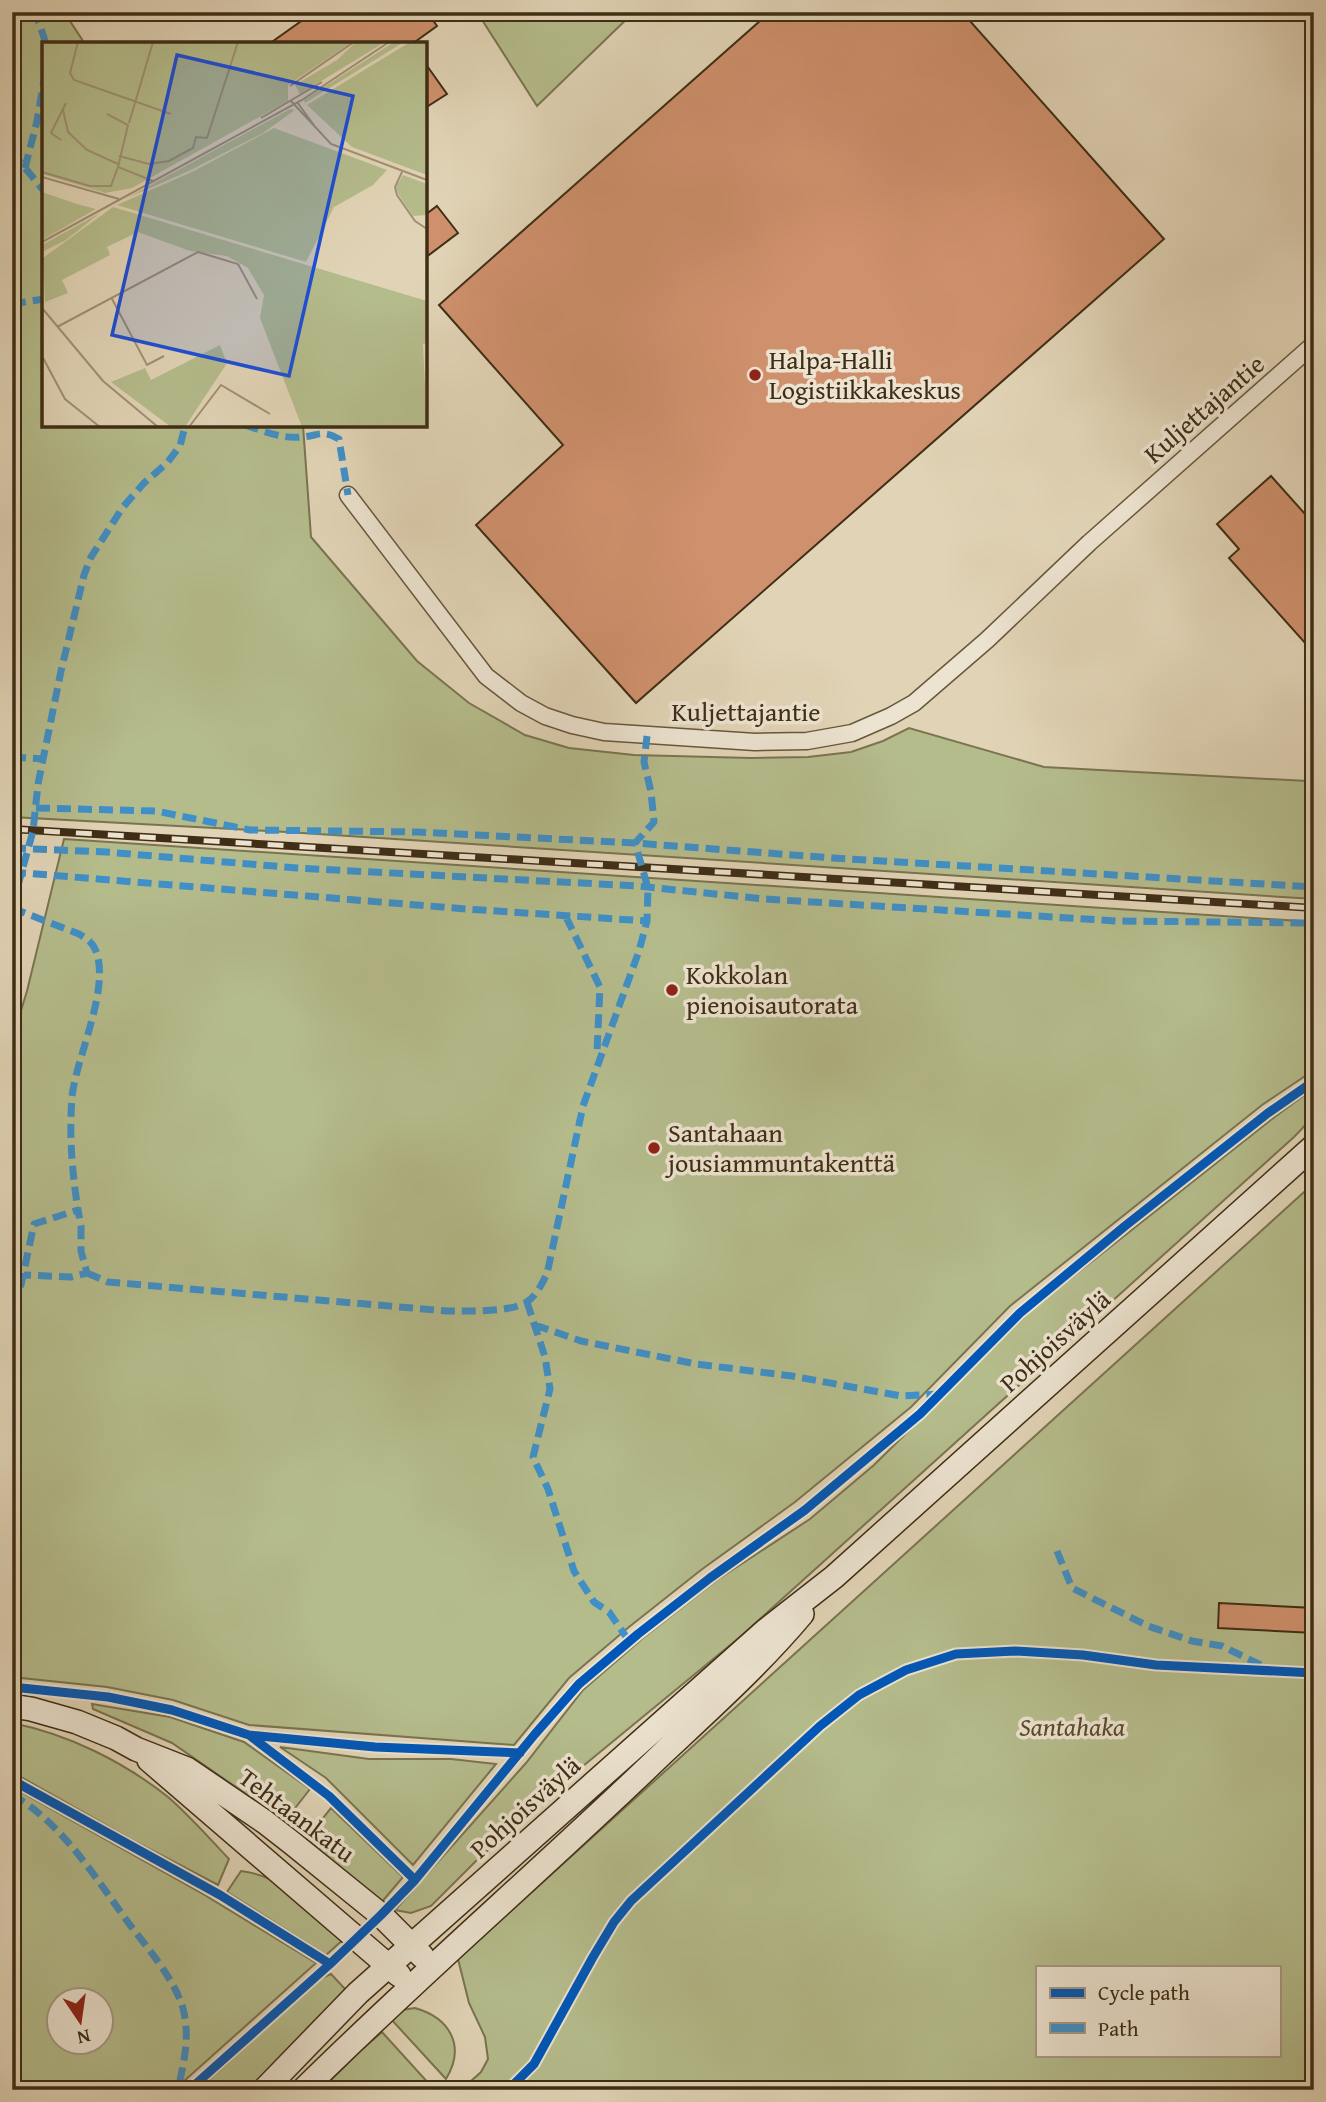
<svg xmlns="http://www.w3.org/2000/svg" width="1326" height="2102" viewBox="0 0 1326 2102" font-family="'Gentium Book Plus',serif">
<rect width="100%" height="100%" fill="#e1d4b6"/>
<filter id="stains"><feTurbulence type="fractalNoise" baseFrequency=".00286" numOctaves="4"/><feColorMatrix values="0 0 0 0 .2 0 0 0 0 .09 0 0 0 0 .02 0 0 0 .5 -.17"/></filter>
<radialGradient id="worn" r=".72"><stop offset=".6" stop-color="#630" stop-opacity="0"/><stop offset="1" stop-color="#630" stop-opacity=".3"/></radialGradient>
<!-- green -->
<path fill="#b5bc8c" stroke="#7a7450" stroke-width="2" fill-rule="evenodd" d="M12,12H64L85,44H44V425H303L311,537L417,661L469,703L525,735L569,748L634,755L751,758L808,757L851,752L883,741L909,728L1044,767L1307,781L1314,776V899L287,832L12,817Z
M477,12H634L537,106Z
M64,839L1314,922V1070L1262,1105L1010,1306L911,1407L795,1502L701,1570L629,1627L569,1678L514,1745L249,1725L173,1700L107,1687L12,1677V1040L27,991Z
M1314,1088V1116L1294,1137L740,1637L566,1780L476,1861L431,1906L411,1913L395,1910L526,1763L583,1690L643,1638L717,1580L810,1519L874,1465L1033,1308L1272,1119Z
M1314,1183V2090H461L481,2072L488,2059L485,2037L469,2003L458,1959ZM1037,1967H1279V2055H1037Z
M92,1704L170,1717L244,1742L310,1789L285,1821L172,1743L93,1709Z
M12,1723C68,1734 124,1762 168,1797C190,1816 209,1838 229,1859L218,1885L136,1842L12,1772Z
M280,1747L369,1759H451L496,1764L413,1865L326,1778Z
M12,1787L203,1894L316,1963L174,2090H12ZM60,2000H102V2042H60Z
M331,1808L403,1877L381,1903L306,1839Z
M241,1871C285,1876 314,1910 345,1938L326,1955L227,1892Z
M331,1974L346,1990L249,2090H198L319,1979Z
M415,2008C450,2018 466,2046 446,2079L390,2018L402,2010Z
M382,2032L432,2087L428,2090H321L360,2051Z"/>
<!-- building -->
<path fill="#cf916d" stroke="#3f2d15" stroke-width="2" d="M314,12H427L437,26L412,44H269Z
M770,12H962L1164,239L636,703L476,525L563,445L439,305Z
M425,63L447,94L425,108Z
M437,206L458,233L425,258V215Z
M1271,476L1314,524V653L1229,558L1239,549L1217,524Z
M1219,1603L1314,1608V1633L1218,1628Z"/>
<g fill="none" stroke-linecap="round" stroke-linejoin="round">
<!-- street casing -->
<g stroke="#68573d" stroke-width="19">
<path id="street" d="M348,495L486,676L521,703L545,716L572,725L604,732L755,742L807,741L852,733L891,716L914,703L987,640L1089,543L1314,344"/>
</g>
<!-- secondary casing -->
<g stroke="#3f2d15" stroke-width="26">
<path id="secondary" d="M12,1706L31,1709L77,1722L116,1738L136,1749L187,1769L265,1822L292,1843L381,1915L422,1956
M149,1760L399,1975
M264,2090L358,1993L765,1631L834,1577L1314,1146
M303,2090C420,1974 545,1867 663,1753C711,1708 760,1664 802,1614"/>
</g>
<!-- street -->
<use href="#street" stroke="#ece3d0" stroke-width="16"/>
<!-- secondary -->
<use href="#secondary" stroke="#ece3d0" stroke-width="23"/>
<!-- rail casing -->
<g stroke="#3f2d15" stroke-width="8">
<path id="rail" d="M12,829L1314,908"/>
</g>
<!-- rail -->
<use href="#rail" stroke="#ece3d0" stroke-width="5" stroke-dasharray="16" stroke-linecap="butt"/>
<!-- quiet -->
<path stroke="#3f90c8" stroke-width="7" stroke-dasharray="14 7" stroke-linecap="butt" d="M30,12L39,22L46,44
M12,152L44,191
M25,168L37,121L44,80
M12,304L44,299
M245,425C263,431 282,439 301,437C319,436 321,429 339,439L348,495
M12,757L43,759
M36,808L156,811L250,830L418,832L635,843L833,858L1314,887
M12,848L106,852L297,868L637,886L765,899L1117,921L1314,923
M12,872L466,909L647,921
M12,907L33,831L38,784L61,671L84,575L91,557L123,507L144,483L167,463L180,446L184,430L187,425
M12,908L79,934C86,938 92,942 95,949C112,986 76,1057 72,1097C69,1135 72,1172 78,1210
M566,917L600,987L597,1052
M87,1273L108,1282L447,1311C467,1311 512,1313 528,1301C537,1295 542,1283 547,1274L583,1106L639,951L647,921L648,888L635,843L654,822L651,792L644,762L647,736
M527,1302L545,1357L550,1389L533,1457L548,1489L574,1571L594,1602L609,1612L629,1641
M12,1306L21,1285L34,1224L78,1210L81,1226V1251L87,1273L71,1277L24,1275
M535,1325L581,1341L696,1364L792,1376L901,1396L939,1394
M1057,1551L1072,1588L1148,1626L1192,1641L1222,1646L1263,1666
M12,1795C61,1821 97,1880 130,1925C147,1947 173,1978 182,2005C191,2034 184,2061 178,2090"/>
<!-- cycleway casing -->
<g stroke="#ece3d0" stroke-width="13">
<path id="cycleway" d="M12,1687L108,1697L172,1710L249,1735L329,1796L415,1880
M249,1735L375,1747L520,1753
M12,1780L220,1895L330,1964
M189,2090L330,1964L381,1915L415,1880L535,1734L579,1684L638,1634L710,1578L805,1510L920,1414L1020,1313L1125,1226L1268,1113L1314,1081
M508,2090L534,2064L593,1957L614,1922L631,1901L820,1726L859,1695L906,1670L956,1654L1015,1651L1083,1655L1156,1665L1314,1673"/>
</g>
<!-- cycleway -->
<use href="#cycleway" stroke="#0057b8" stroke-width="9"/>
</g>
<!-- markers -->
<g fill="#8f2418" stroke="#ece3d0" stroke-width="2.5">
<circle cx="755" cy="375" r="7"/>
<circle cx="672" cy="990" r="7"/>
<circle cx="654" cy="1148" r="7"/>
</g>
<g text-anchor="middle" stroke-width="7" stroke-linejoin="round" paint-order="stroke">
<!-- poi labels -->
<g font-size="26" fill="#3f2d15" stroke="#ece3d0" text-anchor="start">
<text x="769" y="369">Halpa-Halli<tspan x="769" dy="30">Logistiikkakeskus</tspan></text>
<text x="686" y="984">Kokkolan<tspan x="686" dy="30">pienoisautorata</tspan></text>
<text x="668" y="1142">Santahaan<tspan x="668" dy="30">jousiammuntakenttä</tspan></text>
</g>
<!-- street labels -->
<g font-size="26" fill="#3f2d15" stroke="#ece3d0">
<text transform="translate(1204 409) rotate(-41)" y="9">Kuljettajantie</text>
<text x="746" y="721">Kuljettajantie</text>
<text transform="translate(1055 1341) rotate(-42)" y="9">Pohjoisväylä</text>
<text transform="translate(525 1807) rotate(-42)" y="9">Pohjoisväylä</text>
<text transform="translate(297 1815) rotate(37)" y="9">Tehtaankatu</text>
</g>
<!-- park labels -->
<g font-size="26" font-style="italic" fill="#574a2d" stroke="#ece3d0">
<text x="1072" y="1736">Santahaka</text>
</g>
</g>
<!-- overview -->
<g transform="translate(42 42)">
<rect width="385" height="385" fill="#e1d4b6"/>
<path d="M0,0H310L246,43V59L90,146L63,151L0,132ZM314,0H343L258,52L253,43L295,18ZM352,0H362L263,61L262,58ZM368,0H385V133L310,105L265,63ZM248,67L253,68L221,91L149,128L85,156ZM232,86L345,128L331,143L292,165L264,220L75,163L152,129ZM361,133L385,142V173L371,174L357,153L354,145ZM0,150L35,162L54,167L0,198ZM71,165L385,259V301L381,302L385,385H260L218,276L222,253L206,226L185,214L148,209L96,190L65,205L68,213L20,238L26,251L3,260L1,216ZM58,171L24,198L0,210V203ZM178,303L185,321L143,385H129L69,340L103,326L109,338Z" fill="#b5bc8c"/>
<path fill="none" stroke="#a09176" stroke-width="2" d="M36,0L28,31L32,38L129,72M248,44L312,0M249,59L289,102L385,138M255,60L274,86M21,68L26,90L45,108L76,122M65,72L86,83L76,125L111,139M219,76L280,40M87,81L111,0M19,98L9,91L24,61M77,114L107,122L127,119L151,106L154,95L165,96L196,0M0,130L48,144H69L76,125M360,130L353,145L355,153L373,179L385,187M0,135L77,157M0,200L260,58L347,0M69,255L105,323L122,314M0,266L61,339L116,385M15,285L156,210L196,222L215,257M0,314L23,357L58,385M147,385L179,343L228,372"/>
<path fill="#1d4ed8" fill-opacity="0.15" stroke="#1d4ed8" stroke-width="3.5" d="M135,13L311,54L247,334L70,293Z"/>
<rect width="385" height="385" fill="none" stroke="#3f2d15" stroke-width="3.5"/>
</g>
<!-- margin -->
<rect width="1326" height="2102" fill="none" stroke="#e1d4b6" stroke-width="42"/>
<rect x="14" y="14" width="1298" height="2074" fill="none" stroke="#3f2d15" stroke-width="3.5"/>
<rect x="21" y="21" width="1284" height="2060" fill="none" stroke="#3f2d15" stroke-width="2"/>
<!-- legend -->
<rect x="1036" y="1966" width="245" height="91" fill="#ece3d0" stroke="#a79a85" stroke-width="2"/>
<rect x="1050" y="1988" width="35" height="10" fill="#0057b8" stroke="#a79a85" stroke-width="2"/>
<text x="1098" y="2000" font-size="21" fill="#3f2d15">Cycle path</text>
<rect x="1050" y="2023" width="35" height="10" fill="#3f90c8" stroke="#a79a85" stroke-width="2"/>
<text x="1098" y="2036" font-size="21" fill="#3f2d15">Path</text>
<!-- north arrow -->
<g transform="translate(80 2021) rotate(167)"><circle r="33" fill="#ece3d0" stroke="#a79a85" stroke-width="2"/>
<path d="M0-5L12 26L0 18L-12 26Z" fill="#8f2418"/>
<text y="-10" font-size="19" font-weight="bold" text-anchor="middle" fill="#3f2d15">N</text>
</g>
<rect width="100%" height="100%" filter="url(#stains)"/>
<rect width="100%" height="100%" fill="url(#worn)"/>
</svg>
